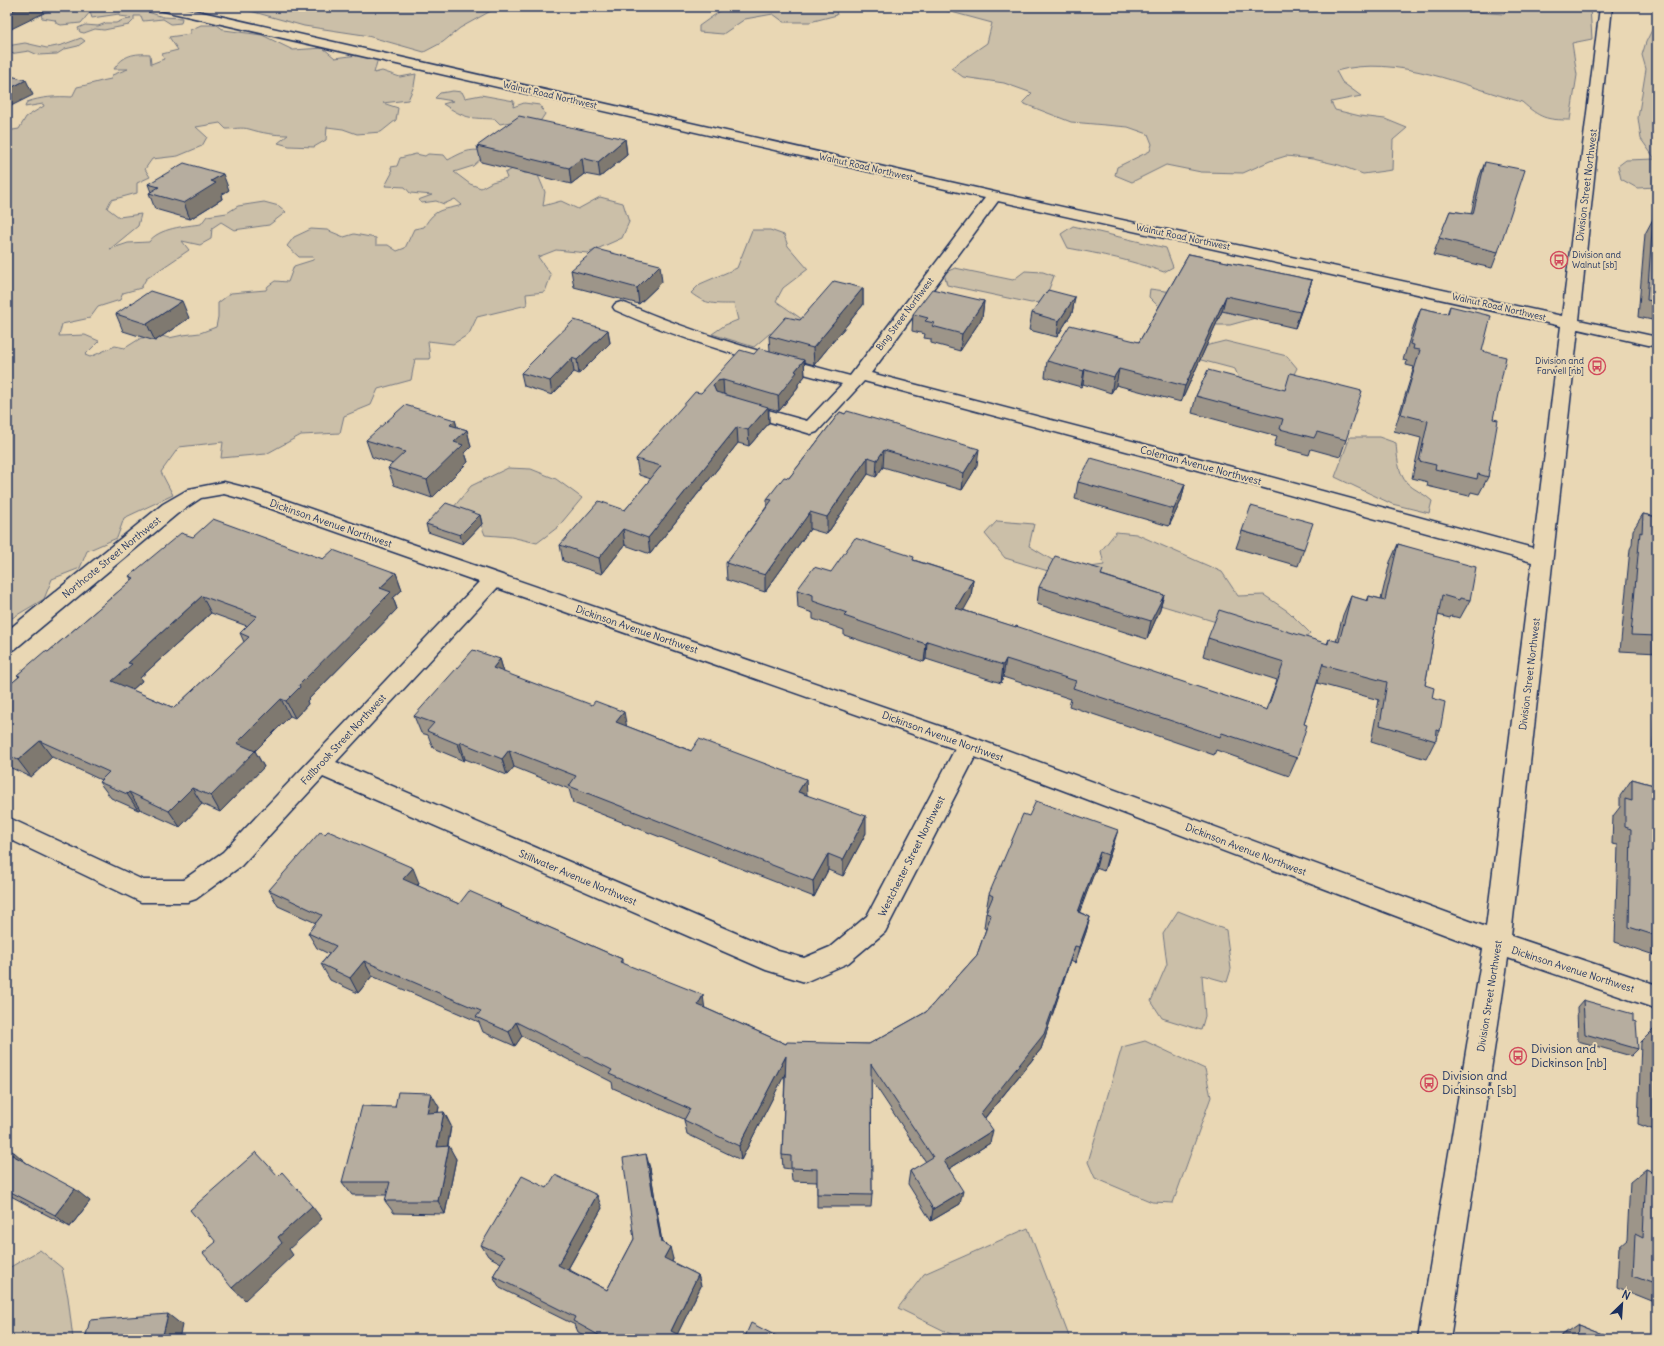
<svg xmlns="http://www.w3.org/2000/svg" width="1664" height="1346" viewBox="0 0 1664 1346" font-family="Delius,sans-serif">
<rect width="100%" height="100%" fill="#e9d7b4"/>
<filter id="ink" filterUnits="userSpaceOnUse"><feTurbulence type="fractalNoise" baseFrequency=".025" numOctaves="2"/><feDisplacementMap in="SourceGraphic" scale="8" xChannelSelector="R" yChannelSelector="G"/><feConvolveMatrix kernelMatrix="1 2 1 2 8 2 1 2 1" color-interpolation-filters="sRGB"/></filter>
<g filter="url(#ink)">
<!-- green -->
<path fill="#cbbfa8" stroke="#737783" d="M60,7H127L128,10L141,12H148L163,17L182,18L181,23L171,24L163,19L143,21L141,16H134V20L129,25L104,30L95,29L84,33L80,32L78,28L85,25L98,26L106,23H116L123,20L131,19L128,17L119,16V14L92,18L90,12L81,23L61,25L56,23L55,20L42,18L41,14Z
M236,7H498L460,28L443,42L424,52L364,35L304,26Z
M730,7H835L837,15L810,22H784L773,14L745,19L723,34L699,32V26L723,9Z
M933,7H1427L1461,11L1504,14L1507,7H1590L1592,39L1572,43L1577,75L1570,120C1546,120 1540,118 1522,102C1463,86 1397,54 1336,71L1342,82L1361,96L1331,102L1335,110L1360,116L1385,119L1407,128L1393,140L1392,170L1363,174L1339,165L1313,159L1286,156L1270,161L1243,173L1201,172L1166,165L1132,182L1115,175L1117,167L1150,151L1152,144L1148,134L1128,127L1071,122L1022,103L1032,93L1004,83L963,77L951,68L987,43L992,23Z
M1656,22L1657,187L1637,188L1621,179L1618,166L1626,160L1655,159L1641,139L1638,118L1646,69L1642,55L1646,42Z
M201,25H217L224,30L262,35L293,50L323,48L335,58L358,55L378,58L374,73L382,71L400,77L416,74L414,86L408,100L383,103L398,108L396,120L381,132L357,134L343,129L327,127L326,140L314,147L289,146L278,143L288,135C274,135 262,133 249,129C242,127 233,129 226,129L220,123L196,127L207,137L202,146L178,156L152,159L145,169L150,177L137,183V193L111,200L107,208L119,217L141,214L138,226L110,249L128,243L149,242C158,228 186,226 201,224L207,216L227,213L238,206L264,202L279,206L286,212L269,225L234,230L221,222L212,228L211,239L200,245L182,241L189,250L146,279L141,288L123,293L120,300L98,307L90,318L62,324L59,336L85,335L99,341L85,355L90,357L115,346L125,348L141,338L162,336L169,338L183,335L200,333L216,327L218,317V303L231,293L266,290L268,286L275,281L288,282L294,266L313,260L314,257H299L287,246L294,237L311,229L327,230L344,237L354,234L376,238V245H388L397,251L405,248L414,229L424,227C436,207 442,211 462,205L455,199L444,204L436,201L422,203L418,200L432,195L410,193L405,187L385,186L392,173L391,167L397,166L400,158L416,154L425,156L428,154L444,155L448,160C461,153 469,148 484,151L483,157L473,166L454,172L470,184L481,188L492,182L507,178L505,173L522,164L524,173H537L545,192L543,206L561,201L578,209L600,197L623,203L629,222L622,238L588,253L556,250L538,257L551,275L545,292L526,294L527,305L477,317L469,334L453,344L428,341L430,359H415L411,380L378,389L371,405L344,416L340,433L301,435L266,454L221,458L223,442L179,447L161,472L173,495L124,518L117,538L87,551L80,568L52,579L44,599L7,621V131L19,129L26,117L44,106L43,104L25,107L27,102C41,97 56,96 72,97L77,87C89,85 99,81 111,79L112,75L128,69H114C123,55 134,53 150,54L151,64L164,59L162,54L178,50L169,37L190,34V30Z
M81,38L85,41L78,46L65,49L57,54L38,55L29,51L9,54L7,46L25,43L47,48L62,45Z
M453,91L462,92L465,98L481,95L514,101L513,107L524,103L540,105L545,114L539,123L510,126V122L500,124L495,119C469,118 466,119 443,104L453,101L435,98L440,93Z
M1073,226L1166,248L1173,267L1164,272C1133,261 1101,254 1068,248L1061,234Z
M752,230H770L784,235L788,246L808,269L783,288L776,301L806,322L769,334L754,347L712,334L725,325L738,320L734,304C716,304 706,305 691,293L700,284L737,268Z
M955,268L1013,280L1025,271L1043,272L1054,276L1049,289L1041,302L1031,303L947,285L944,273Z
M1150,289L1173,292L1259,317L1230,325H1211L1169,317L1149,297Z
M1225,341L1287,356L1297,368L1276,410L1251,407L1235,369L1201,360L1191,353L1209,345Z
M1350,437H1379L1396,443C1397,455 1398,474 1407,483C1414,490 1425,494 1432,501L1429,513L1392,504L1335,477Z
M508,468L531,469L556,479L582,498L558,527L537,543L511,537L485,535L478,517L453,508L471,486Z
M997,521L1034,524L1029,546L1054,561L1083,568L1104,565L1101,551L1116,532L1136,534L1222,572L1238,596L1264,595L1289,612L1310,633L1299,646L1269,638L1005,558L985,534Z
M1178,911L1226,930L1231,969L1227,982L1202,975L1205,1016L1201,1030L1162,1018L1151,1001L1167,964L1163,934Z
M1145,1041L1205,1069L1211,1097L1173,1203L1152,1202L1095,1178L1088,1162L1122,1047Z
M1028,1228L1070,1339H961L898,1308L924,1274Z
M40,1250L62,1268L68,1297L73,1339H7V1269Z"/>
<g fill="none" stroke-linecap="round" stroke-linejoin="round">
<!-- minor casing -->
<g stroke="#1b2f5e" stroke-width="3">
<path id="minor" d="M158,7H180L994,192L1562,316L1600,7H1612L1579,320L1657,337V347L1578,329L1511,936L1657,985V1009L1508,958L1450,1339H1418L1483,949L975,757L885,932L848,963L805,982L766,970L323,777L241,866L196,899L187,902H141L7,838V817L143,880H183L223,852L479,582L246,500L224,494L201,498L177,514L15,649L7,651V631L163,504L189,489L224,482L259,491L977,739L1486,927L1532,562L1253,485L864,381L817,432L811,434L733,411L730,407L733,403L739,402L807,421L842,384C765,364 688,343 615,310L613,307L615,304L621,302L627,304C698,335 774,356 850,376L985,198L164,11L160,10ZM998,201L1561,326L1533,548L1259,474L871,373ZM497,588L955,749L867,916L830,947L804,958L778,951L336,762Z"/>
</g>
<!-- minor -->
<use href="#minor" fill="#e9d7b4" fill-rule="evenodd"/>
</g>
<!-- wall -->
<path fill="#9d9589" stroke="#1b2f5e" fill-rule="evenodd" d="M625,139L627,155L600,177L584,174L571,184L481,162L477,146Z
M1485,162L1498,252L1492,268L1433,255L1450,211L1471,214L1479,178Z
M148,184L229,190L221,195L222,199L190,219L155,209L149,193L151,192Z
M1657,198V321L1638,317L1645,234L1653,219L1654,205Z
M1189,254L1312,280L1307,295L1295,328L1222,311L1181,402L1116,385L1111,393L1083,384L1081,387L1045,377L1047,361L1139,342Z
M571,270L662,282L639,304L574,287Z
M863,288V305L814,365L804,362L805,376L798,384V387L779,411L769,408V423L749,446L738,443L650,554L625,545L602,574L563,561L560,545L625,510L651,479L639,475L636,459L701,393L754,354L770,351L769,336Z
M1075,297L1072,313L1057,337L1029,330L1032,313Z
M984,301L982,318L960,351L931,343V339L924,338L925,334L912,331L913,314Z
M1450,306L1482,351L1493,419L1488,477L1479,494L1471,492L1469,496L1427,486L1428,482L1412,478L1421,438L1394,431L1414,367L1406,365L1407,361L1403,360L1414,325L1421,308L1447,314Z
M116,314L189,318L155,341L123,331Z
M608,330L610,343L579,374L574,372L552,395L524,386L521,373L543,351V350Z
M1208,370L1346,440L1340,457L1311,449L1309,455L1274,446L1277,436L1192,413L1196,396Z
M840,412L977,466L962,490L883,467L876,477L868,474L827,534L810,529L765,592L727,580L726,563L767,506V499L789,478Z
M455,420L457,427L467,430L471,447L465,453L468,462L432,498L394,485L388,468L393,464L372,457L366,440Z
M1078,482L1185,484L1181,501L1169,526L1075,499Z
M1643,514L1657,517V653L1620,651L1630,549L1632,545L1633,530Z
M480,515L482,524L463,544L428,532L426,524Z
M1242,531L1304,549L1298,566L1236,548Z
M193,537L396,573L402,590L393,598L397,609L307,701L308,704L295,718L290,716L255,751L264,767L220,812L202,804L180,827L140,809L138,810L111,798L99,782L101,780L52,757L31,777L7,766V687L19,677L17,675L48,652L132,580L129,576ZM211,613L247,626L240,633L244,642L174,708L132,690L142,681L140,678Z
M1398,544L1434,556L1470,600L1460,618L1451,616L1450,618L1438,615L1425,685L1432,698L1440,731L1426,759L1371,742L1379,700L1317,683L1304,724L1297,758L1289,776L1216,750L1214,755L1069,706L1071,699L1003,677L1001,683L926,659L924,662L844,635V630L813,619V613L798,608L797,590L831,572L914,560L973,579L971,597L963,610L1266,710L1277,680L1203,656L1208,638L1327,644L1329,639L1336,642L1343,615L1351,596L1367,601L1369,596L1381,599L1390,562Z
M1102,575L1164,595L1159,612L1147,639L1037,604L1039,587Z
M500,659L504,673L626,726L807,795L866,833L843,876L828,870L814,897L573,803L569,789L514,767L507,775L465,759L464,761L433,748L428,735L421,733L414,716Z
M1657,685V749L1653,747L1656,686Z
M1632,779L1657,786V956L1615,942L1618,845L1612,844L1613,816L1620,807V796Z
M325,834L419,883L418,886L459,904L502,907L622,959V963L705,1008L786,1044H869L926,1012L977,955L986,929L984,928L986,913L987,910H986L989,894L1113,846L1104,871L1096,868L1079,912L1090,917L1086,932L1075,963L1070,961L1041,1049L985,1118L990,1143L949,1169L960,1204L931,1221L908,1184L910,1171L926,1162L871,1079L872,1195L871,1207H817V1182L792,1181L791,1169L783,1168L782,1155L785,1073L741,1160L687,1134L684,1120V1119L613,1088L612,1082L522,1036L515,1046L483,1032L479,1022L372,976L358,993L330,980L321,964L329,954L317,948L308,933L316,923L278,906L269,890Z
M1583,1000L1638,1049L1631,1056L1578,1041L1577,1007Z
M1656,1027L1657,1028V1131L1638,1124L1641,1042Z
M395,1107H439L438,1113L444,1112L451,1126L448,1146L456,1159L445,1214L394,1213L385,1201L387,1195H352L342,1182Z
M7,1149L25,1162L90,1201L70,1227L7,1194Z
M650,1168L662,1243L673,1259L672,1262L698,1275L701,1286L677,1334L687,1339H591L578,1332L575,1325L500,1288L493,1276L501,1263L488,1256L481,1245L547,1188L602,1208L568,1269L607,1290L634,1239Z
M1646,1169L1657,1174V1303L1617,1287L1619,1247L1627,1240L1630,1182Z
M1578,1324L1616,1339H1562V1335Z"/>
<!-- shaded-wall -->
<path fill="#7f796f" stroke="#1b2f5e" d="M20,7H42L44,13L7,31V13Z
M26,80L33,95L7,108V90Z
M625,139L627,155L600,177L598,162Z
M582,158L584,174L571,184L569,168Z
M223,174L229,190L221,195L222,199L190,219L184,203L211,181Z
M660,265L662,282L639,304L637,288Z
M1312,280L1307,295L1295,328L1300,312Z
M863,288V305L814,365L813,348Z
M1226,296L1222,311L1181,402L1185,386Z
M1075,297L1072,313L1057,337L1059,321Z
M182,301L189,318L155,341L147,324Z
M984,301L982,318L960,351L962,334Z
M608,330L610,343L579,374L577,360Z
M572,358L574,372L552,395L550,381Z
M804,360L805,376L798,384V387L779,411L778,396L795,371Z
M1085,369L1083,384L1081,387L1084,371Z
M1119,369L1116,385L1111,393L1114,377Z
M723,380L724,396L718,397L713,385L717,381Z
M768,407L769,423L749,446L748,430Z
M455,420L460,437L467,430L471,447L465,453L468,462L432,498L427,480L450,425Z
M737,427L738,443L650,554L648,538Z
M979,449L977,466L962,490L964,473Z
M884,450L883,467L876,477L877,460Z
M868,457V474L827,534V517Z
M1185,484L1181,501L1169,526L1174,509Z
M810,512V529L765,592V575Z
M480,515L482,524L463,544L460,535Z
M623,529L625,545L602,574L599,558Z
M396,573L402,590L393,598L397,609L307,701L308,704L295,718L286,701L299,685L380,588Z
M973,579L971,597L955,626L956,608Z
M1164,595L1159,612L1147,639L1151,621Z
M202,596L211,613L140,678L142,681L123,698L112,681L128,663Z
M927,641L926,659L924,662L926,644Z
M500,659L505,676L493,668Z
M1006,659L1003,677L1001,683L1003,665Z
M281,699L290,716L255,751L264,767L220,812L211,796L237,743Z
M624,712L627,728L616,722Z
M40,741L52,757L31,777L18,760Z
M460,742L465,759L464,761L458,744Z
M509,750L514,767L507,775L502,759Z
M806,779L807,795L798,792Z
M192,788L202,804L180,827L169,811Z
M129,792L140,809L138,810L127,794Z
M866,816V833L843,876V860Z
M1118,830L1113,846L1104,871L1108,855Z
M1100,852L1096,868L1074,927L1078,912Z
M828,854V870L814,897L813,881Z
M413,868L419,883L410,895L403,879Z
M1090,917L1086,932L1075,963L1079,947Z
M1075,946L1070,961L1041,1049L978,1126L981,1113Z
M364,961L372,976L358,993L350,978Z
M703,995L705,1010L698,1005Z
M516,1022L522,1036L515,1046L509,1032Z
M786,1056L787,1070L741,1160L739,1146Z
M431,1093L439,1107L435,1126L427,1113Z
M444,1112L451,1126L445,1160L437,1147Z
M993,1130L990,1143L941,1174L944,1161Z
M449,1146L456,1159L445,1214L438,1201Z
M14,1152L29,1165L12,1155Z
M646,1154L650,1168L664,1254L661,1242Z
M75,1189L90,1201L70,1227L55,1215Z
M963,1191L960,1204L931,1221L933,1209Z
M597,1195L602,1208L564,1276L558,1265Z
M312,1206L322,1219L289,1249L293,1255L245,1300L232,1288L278,1237Z
M670,1247L673,1259L668,1270L664,1258Z
M698,1275L701,1286L675,1339L671,1331Z
M168,1314L182,1325L179,1339H162Z"/>
<!-- building -->
<path fill="#b6ad9f" stroke="#1b2f5e" fill-rule="evenodd" d="M7,7H20L7,13Z
M7,75L26,80L7,90Z
M519,116L625,139L598,162L582,158L569,168L477,146Z
M1485,162L1525,170L1498,252L1439,238L1450,211L1473,214Z
M184,163L223,174L211,181L216,183L184,203L149,193L159,187L148,184Z
M1653,218L1657,219V302L1647,300Z
M596,249L660,265L637,288L571,270Z
M1189,254L1312,280L1300,312L1226,296L1185,386L1119,369L1114,377L1085,369L1084,371L1047,361L1070,325L1139,342Z
M834,281L863,288L813,348L769,336L786,317L800,320Z
M932,289L984,301L962,334L932,326L934,323L925,321L928,318L913,314Z
M1048,290L1075,297L1059,321L1032,313Z
M150,291L182,301L147,324L116,314Z
M1450,306L1491,316L1482,351L1506,357L1493,419L1498,420L1488,477L1478,474L1477,479L1435,469L1436,465L1419,461L1428,421L1401,414L1420,350L1413,349L1414,345L1410,344L1421,308L1448,314Z
M574,320L608,330L577,360L572,358L550,381L521,373L544,350H543Z
M759,348L804,360L795,371L797,372L778,396L723,380L717,381L713,385L716,392L768,407L748,430L737,427L648,538L623,529L599,558L560,545L599,501L625,510L661,466L636,459L695,392L701,393L740,350L754,354Z
M1208,370L1285,390L1290,373L1362,391L1346,440L1317,432L1314,438L1280,429L1283,419L1196,396Z
M405,405L455,420L450,425L467,430L454,442L463,445L427,480L388,468L405,452L366,440Z
M847,411L979,449L964,473L884,450L877,460L868,457L827,517L810,512L765,575L726,563L772,500L767,499L784,477L789,478L840,412L845,414Z
M1091,458L1185,484L1174,509L1078,482Z
M446,503L480,515L460,535L426,524Z
M1251,506L1313,523L1304,549L1242,531Z
M1643,514L1657,517V636L1631,635L1640,532L1642,533Z
M213,519L323,559L333,550L396,573L380,588L391,592L299,685L300,687L286,701L281,699L237,743L255,751L211,796L192,788L169,811L129,792L127,794L99,782L109,772L40,741L18,760L7,755V687L20,676L17,675L45,651L48,652L134,578L129,576L181,533L193,537ZM202,596L257,616L240,633L249,637L174,708L112,681L132,664L128,663Z
M855,538L914,557L913,560L973,579L956,608L1016,627V626L1267,710L1284,662L1208,638L1219,610L1328,644L1329,639L1339,642L1351,596L1368,601L1369,596L1385,600L1398,544L1434,554V556L1476,567L1470,600L1460,598L1459,600L1442,595L1425,685L1434,688L1432,698L1445,702L1440,731L1437,730L1436,741L1380,725L1387,682L1323,665V663L1304,724L1307,725L1297,758L1222,733L1220,737L1073,688L1076,681L1006,659L1003,665L927,641L926,644L844,616L847,613L813,601V595L797,590L814,567L831,572Z
M1055,556L1103,570L1101,575L1164,595L1151,621L1039,587Z
M473,650L500,659L493,668L592,705L595,701L624,712L616,722L691,751L699,739L806,779L798,792L866,816L843,860L828,854L813,881L569,786L576,776L509,750L502,759L460,742L458,744L427,731L434,723L414,716Z
M1632,779L1657,786V936L1629,927L1631,829L1625,827V799L1632,801Z
M1036,801L1118,830L1108,855L1100,852L1078,912L1090,917L1079,947L1075,946L1044,1034L981,1113L993,1130L944,1161L963,1191L933,1209L910,1171L933,1157L871,1064L872,1195L817,1194V1169L791,1168V1156L782,1155L786,1056L739,1146L684,1120L690,1109L609,1074L612,1070L516,1022L509,1032L476,1017L481,1011L364,961L350,978L321,964L336,946L308,933L322,915L269,890L320,832L325,834L328,831L413,868L403,879L459,904L469,891L501,905L500,906L622,959L620,962L703,995L698,1005L786,1044L787,1042L869,1044L926,1012L977,955L991,915L986,913L993,896L989,894L1023,814L1029,816Z
M1583,1000L1633,1014V1021L1636,1022L1638,1049L1585,1034Z
M1656,1027L1657,1028V1112L1654,1111Z
M398,1092L431,1093L427,1113L444,1112L437,1147L449,1146L438,1201H385L390,1182H342L362,1106L395,1107Z
M7,1149L14,1152L12,1155L75,1189L55,1215L7,1190Z
M256,1152L278,1176L282,1172L312,1206L278,1237L282,1243L232,1288L203,1253L216,1242L190,1210Z
M646,1154L661,1242L670,1247L664,1258L698,1275L671,1331L687,1339H602V1337L573,1321L575,1317L493,1276L505,1256L481,1245L522,1176L547,1188L555,1175L597,1195L558,1265L607,1290L634,1239L623,1158Z
M1646,1169L1657,1174V1285L1633,1276L1635,1234L1643,1238Z
M168,1314L162,1339H85L90,1320Z
M751,1323L782,1339H744Z
M1578,1324L1616,1339H1577Z
M891,1335L900,1339H889Z"/>
</g>
<!-- icons -->
<defs>
<g id="bus-ring" transform="scale(0.9)"><circle r="9.5" fill="#e9d7b4" stroke="#d1495b" stroke-width="1.5"/><path d="M-5-6H5V4H4V6H2V4H-2V6H-4V4H-5ZM-3.5-4V0h7V-4ZM-3.5 1.2v1.5H-2V1.2ZM2 1.2v1.5H3.5V1.2Z" fill="#d1495b"/></g>
</defs>
<g fill-rule="evenodd">
<use href="#bus-ring" x="1559" y="260"/>
<use href="#bus-ring" x="1597" y="366"/>
<use href="#bus-ring" x="1518" y="1056"/>
<use href="#bus-ring" x="1429" y="1083"/>
</g>
<g text-anchor="middle" stroke-width="4" stroke-linejoin="round" paint-order="stroke">
<!-- far-street labels -->
<g font-size="9" fill="#1b2f5e" stroke="#e9d7b4">
<text transform="translate(550 95) rotate(13)" y="3">Walnut Road Northwest</text>
<text transform="translate(866 167) rotate(13)" y="3">Walnut Road Northwest</text>
<text transform="translate(1183 237) rotate(12)" y="3">Walnut Road Northwest</text>
<text transform="translate(1499 307) rotate(13)" y="3">Walnut Road Northwest</text>
<text transform="translate(905 314) rotate(-53)" y="3">Bing Street Northwest</text>
</g>
<!-- far-poi labels -->
<g font-size="9" fill="#1b2f5e" stroke="#e9d7b4" text-anchor="start">
<text x="1572" y="258">Division and<tspan x="1572" dy="10">Walnut [sb]</tspan></text>
<text x="1584" y="364" text-anchor="end">Division and<tspan x="1584" dy="10">Farwell [nb]</tspan></text>
</g>
<!-- street labels -->
<g font-size="10" fill="#1b2f5e" stroke="#e9d7b4">
<text transform="translate(1586 185) rotate(-83)" y="4">Division Street Northwest</text>
<text transform="translate(1201 465) rotate(15)" y="4">Coleman Avenue Northwest</text>
<text transform="translate(331 523) rotate(19)" y="4">Dickinson Avenue Northwest</text>
<text transform="translate(111 557) rotate(-39)" y="4">Northcote Street Northwest</text>
<text transform="translate(637 629) rotate(19)" y="4">Dickinson Avenue Northwest</text>
<text transform="translate(1529 674) rotate(-83)" y="4">Division Street Northwest</text>
<text transform="translate(943 736) rotate(20)" y="4">Dickinson Avenue Northwest</text>
<text transform="translate(343 739) rotate(-47)" y="4">Fallbrook Street Northwest</text>
<text transform="translate(1246 849) rotate(21)" y="4">Dickinson Avenue Northwest</text>
<text transform="translate(911 856) rotate(-63)" y="4">Westchester Street Northwest</text>
<text transform="translate(578 877) rotate(23)" y="4">Stillwater Avenue Northwest</text>
<text transform="translate(1573 969) rotate(18)" y="4">Dickinson Avenue Northwest</text>
<text transform="translate(1489 996) rotate(-81)" y="4">Division Street Northwest</text>
</g>
<!-- near-poi labels -->
<g font-size="12" fill="#1b2f5e" stroke="#e9d7b4" text-anchor="start">
<text x="1531" y="1053">Division and<tspan x="1531" dy="14">Dickinson [nb]</tspan></text>
<text x="1442" y="1080">Division and<tspan x="1442" dy="14">Dickinson [sb]</tspan></text>
</g>
</g>
<!-- margin -->
<rect width="1664" height="1346" fill="none" stroke="#e9d7b4" stroke-width="24"/>
<rect x="12" y="12" width="1640" height="1322" fill="none" stroke="#1b2f5e" stroke-width="1.5" filter="url(#ink)"/>
<!-- north arrow -->
<g transform="translate(1622 1304) rotate(25)" stroke="#e9d7b4" stroke-width="3" paint-order="stroke">
<path d="M0-3L7 15L0 10L-7 15Z" fill="#1b2f5e"/>
<text y="-6" font-size="11" font-weight="bold" text-anchor="middle" fill="#1b2f5e">N</text>
</g>
</svg>
